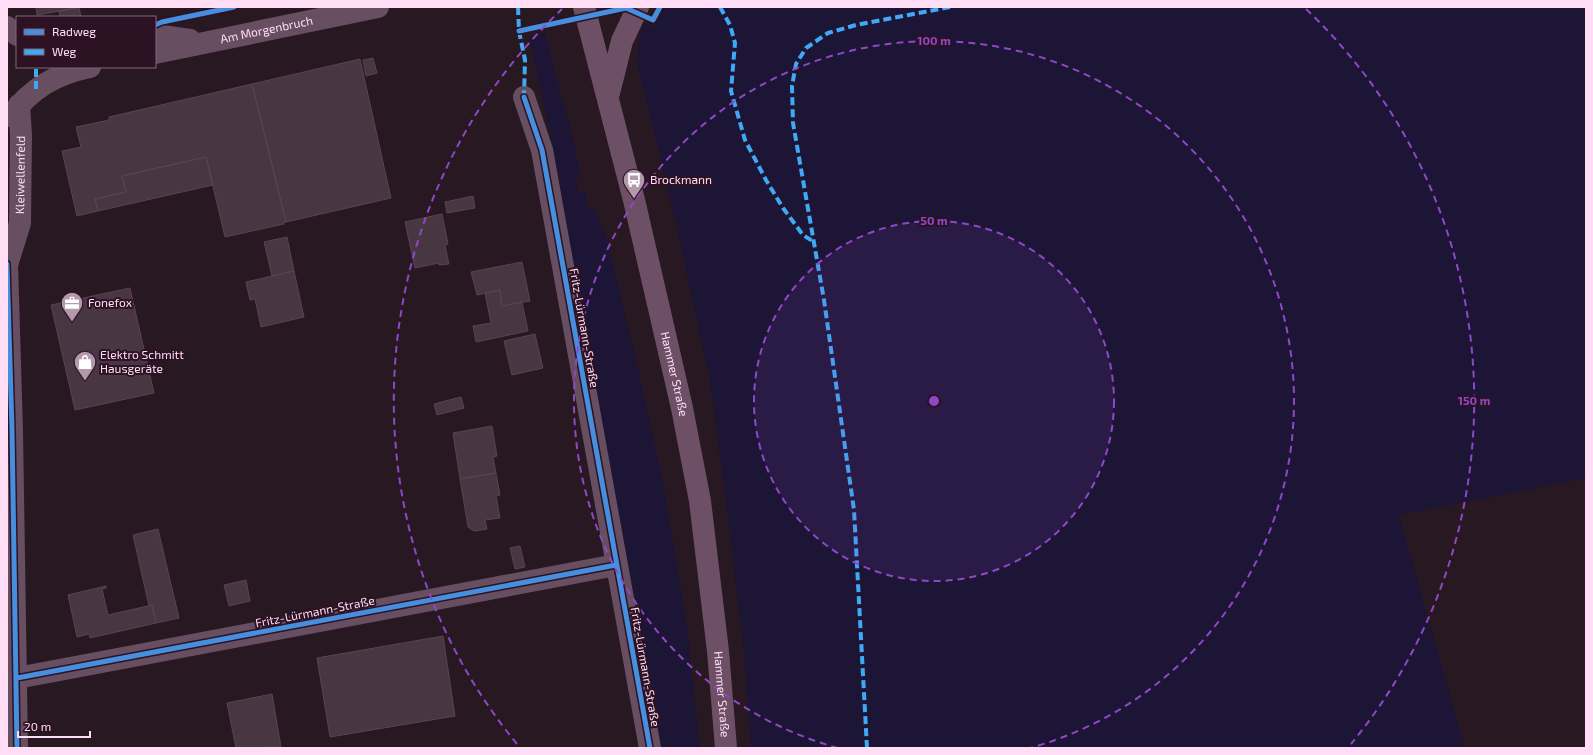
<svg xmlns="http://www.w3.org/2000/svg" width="1593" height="755" viewBox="0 0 1593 755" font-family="'Exo 2',sans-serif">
<rect width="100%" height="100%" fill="#271822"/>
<!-- green -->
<path fill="#1c1535" d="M665,7H1586V478L1399,515L1465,748H751L744,652L722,471L710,382L676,223L637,63L639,40L643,24L654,27Z
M545,33L572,136L581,176L575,178L579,192L585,191L589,210L594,208L607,239L641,382L663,482L686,620L700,748H658L552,142L529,37Z"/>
<!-- building -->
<path fill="#483742" stroke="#5a4352" d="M36,7H77V8L37,15Z
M79,7L81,17H60L59,11Z
M373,58L377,73L366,76L363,60Z
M360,59L391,198L286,222L252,84Z
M252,84L286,222H284V224L225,237L206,157L122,176L126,192L95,199L98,211L77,216L62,151L81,147L76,127L109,120V117Z
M206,157L213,185L98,211L95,199L126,192L122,176Z
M473,196L475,208L447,213L445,202Z
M442,214L448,244L445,245L449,264L439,265V263L415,268L405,222Z
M287,237L294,271L272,276L264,242Z
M522,262L530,301L502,306L500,290L477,295L471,272Z
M294,271L304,317L261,327L255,299L250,300L246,282Z
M130,288L154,393L75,410L51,305Z
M500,290L502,306L522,302L528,331L476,342L473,326L491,323L485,293Z
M535,334L543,368L512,375L504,341Z
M461,397L464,408L437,415L434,404Z
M492,426L497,456L493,457L496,473L460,479L453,433Z
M496,473L500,495L496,496L500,518L485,520L487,529L474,531L468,527L460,479Z
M158,529L179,618L156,623L152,605L149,606L133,535Z
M520,546L525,567L515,569L510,548Z
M246,580L250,601L229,606L224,585Z
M106,586V588L102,589L108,615L152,605L156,623L90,638L89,634L77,637L68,595Z
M443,636L455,716L330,737L317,658Z
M272,694L281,747L236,748L227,703Z"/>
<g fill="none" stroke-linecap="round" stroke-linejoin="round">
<!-- street -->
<g stroke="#674e61" stroke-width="22">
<path d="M7,27L17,35"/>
<path d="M155,35L190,40"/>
<path id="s1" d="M155,53L378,7"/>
<path d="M524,97L542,150L650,748"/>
<path d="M11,116C31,88 56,74 90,67"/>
<path d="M7,264L12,430L17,748"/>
<path id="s2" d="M7,265L20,223L21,135L19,105"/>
<path d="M17,678L616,565"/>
</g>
<!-- secondary -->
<g stroke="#6d5066" stroke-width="22">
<path id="s3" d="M584,7L634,200L682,408L700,501L718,651L726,748"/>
<path d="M609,93L622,41L638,7"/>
</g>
<!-- quiet -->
<path stroke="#3fa9f5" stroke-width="4" stroke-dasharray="8 4" stroke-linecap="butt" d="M518,7L519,31L525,60L524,97
M720,7L730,25L735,43L731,91L745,140L766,180L783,208L803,235L814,242
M36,89V67
M867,748L854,510L824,300L793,123L792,86L796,64L806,48L828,33L856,25L950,7"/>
<!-- cycleway casing -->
<g stroke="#2d1224" stroke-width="8">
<path id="cycleway" d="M155,25L162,22L234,7
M519,31L626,8L653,20L660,7
M524,97L542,150L650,748
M7,264L12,430L17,748
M17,678L616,565"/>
</g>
<!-- cycleway -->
<use href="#cycleway" stroke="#468fdf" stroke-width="5"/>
</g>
<!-- distance rings -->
<circle cx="934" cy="401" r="180" fill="#8f47c7" fill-opacity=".12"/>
<g fill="none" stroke="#8f47c7" stroke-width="2" stroke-dasharray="7 5">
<circle cx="934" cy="401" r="180"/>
<path d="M838 748A360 360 0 1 1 1030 748"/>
<path d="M517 744A540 540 0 0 1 562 9M1306 9A540 540 0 0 1 1351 744"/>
</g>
<!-- icons -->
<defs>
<g id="bus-pin" transform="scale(1.15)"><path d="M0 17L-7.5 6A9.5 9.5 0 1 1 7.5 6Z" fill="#b399ab" stroke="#2d1224"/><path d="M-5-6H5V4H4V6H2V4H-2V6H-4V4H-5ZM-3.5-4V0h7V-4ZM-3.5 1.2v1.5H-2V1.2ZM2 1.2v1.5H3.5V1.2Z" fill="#fff"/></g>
<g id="office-pin" transform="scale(1.15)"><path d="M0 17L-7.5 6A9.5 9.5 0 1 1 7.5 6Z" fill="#b399ab" stroke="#2d1224"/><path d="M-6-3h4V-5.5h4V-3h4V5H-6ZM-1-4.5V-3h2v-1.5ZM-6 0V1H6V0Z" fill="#fff"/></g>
<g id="shop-pin" transform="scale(1.15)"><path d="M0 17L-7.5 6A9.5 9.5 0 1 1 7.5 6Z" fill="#b399ab" stroke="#2d1224"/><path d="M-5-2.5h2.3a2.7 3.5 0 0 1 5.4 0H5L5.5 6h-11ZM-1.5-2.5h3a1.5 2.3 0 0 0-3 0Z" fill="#fff"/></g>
</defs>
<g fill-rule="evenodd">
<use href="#bus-pin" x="634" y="180"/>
<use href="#office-pin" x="72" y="303"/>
<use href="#shop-pin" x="85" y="362"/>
</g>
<g text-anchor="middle" stroke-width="4" stroke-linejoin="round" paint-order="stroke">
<!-- street labels -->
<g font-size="12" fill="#ffdef5" stroke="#2d1224">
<text dy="4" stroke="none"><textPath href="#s1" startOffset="114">Am Morgenbruch</textPath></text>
<text dy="4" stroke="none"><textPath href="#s2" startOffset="92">Kleiwellenfeld</textPath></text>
<text transform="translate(584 328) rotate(80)" y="4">Fritz-Lürmann-Straße</text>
<text dy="4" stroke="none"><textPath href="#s3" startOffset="378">Hammer Straße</textPath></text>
<text transform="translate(315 612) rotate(-11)" y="4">Fritz-Lürmann-Straße</text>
<text transform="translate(645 667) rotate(80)" y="4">Fritz-Lürmann-Straße</text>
<text dy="4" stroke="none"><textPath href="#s3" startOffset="702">Hammer Straße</textPath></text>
</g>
<!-- poi labels -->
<g font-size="12" fill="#ffdef5" stroke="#2d1224" text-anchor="start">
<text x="650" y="184">Brockmann</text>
<text x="88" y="307">Fonefox</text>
<text x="100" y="359">Elektro Schmitt<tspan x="100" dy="14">Hausgeräte</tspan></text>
</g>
</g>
<circle cx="934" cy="401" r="6" fill="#8f47c7" stroke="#2d1224" stroke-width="2"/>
<g font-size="12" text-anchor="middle" font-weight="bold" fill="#8f47c7" stroke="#2d1224" stroke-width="4" stroke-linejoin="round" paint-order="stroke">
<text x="934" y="45">100 m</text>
<text x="934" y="225">50 m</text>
<text x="1474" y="405">150 m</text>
</g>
<!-- border -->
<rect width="1593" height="755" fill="none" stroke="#ffdef5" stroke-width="16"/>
<!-- legend -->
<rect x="16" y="16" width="140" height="52" fill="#2d1224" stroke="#816478"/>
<rect x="24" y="29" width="20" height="6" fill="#468fdf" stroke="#816478"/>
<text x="52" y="36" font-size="12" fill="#ffdef5">Radweg</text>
<rect x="24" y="49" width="20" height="6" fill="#3fa9f5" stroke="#816478"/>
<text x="52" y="56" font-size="12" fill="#ffdef5">Weg</text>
<!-- scale -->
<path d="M18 731v6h72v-6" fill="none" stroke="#ffdef5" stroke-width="2"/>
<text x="24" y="731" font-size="12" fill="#ffdef5" stroke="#2d1224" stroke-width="3" paint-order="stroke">20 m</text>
</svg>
